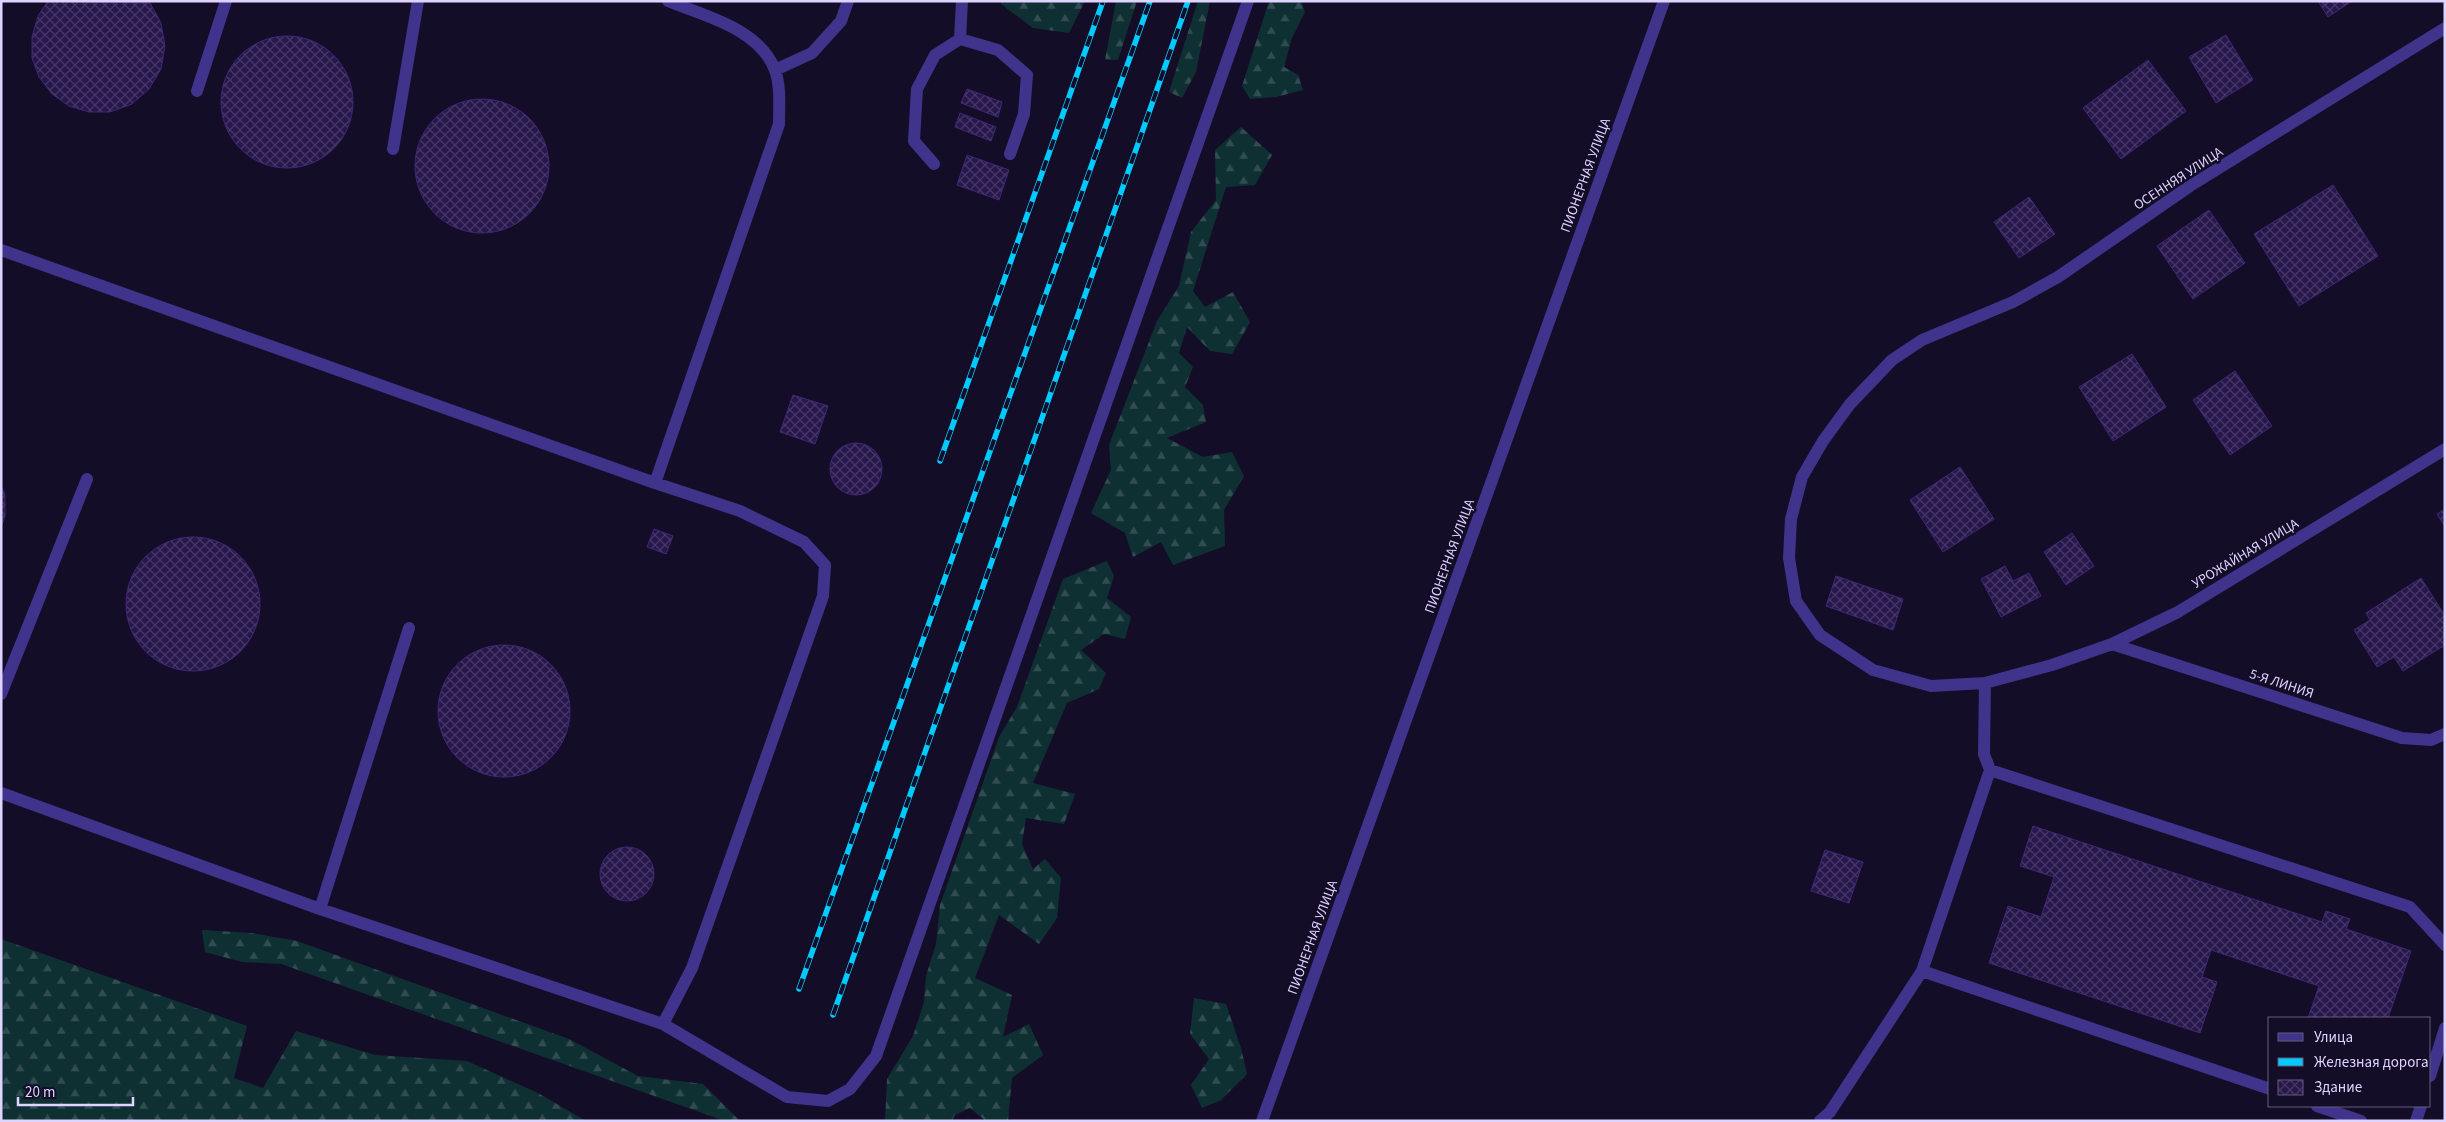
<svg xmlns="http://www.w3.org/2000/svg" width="2446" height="1122" viewBox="0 0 2446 1122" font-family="'Source Sans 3',sans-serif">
<defs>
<pattern id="forest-firs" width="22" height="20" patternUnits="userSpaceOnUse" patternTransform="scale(1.25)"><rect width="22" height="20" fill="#0f3033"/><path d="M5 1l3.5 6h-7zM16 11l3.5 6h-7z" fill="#324d52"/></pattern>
<pattern id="building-cross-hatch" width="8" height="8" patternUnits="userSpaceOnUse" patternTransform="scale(1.25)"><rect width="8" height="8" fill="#27174b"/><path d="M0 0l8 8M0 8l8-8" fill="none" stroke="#463866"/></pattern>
</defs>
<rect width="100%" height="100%" fill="#140d28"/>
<!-- forest -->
<path fill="url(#forest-firs)" d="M1001,1H1085L1069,33L1033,28L1001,4Z
M1116,1H1137L1118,60H1105Z
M1198,1H1210L1196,72L1182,98L1169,92Z
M1269,1H1301L1305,12L1292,38L1284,67L1298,75L1303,90L1276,97L1250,99L1242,86Z
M1241,127L1272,155L1255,185L1226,187L1193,291L1205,307L1233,292L1250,322L1232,354L1210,351L1187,327L1179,353L1193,367L1185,387L1203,405L1206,422L1167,438L1203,457L1232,452L1244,476L1224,510L1225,546L1173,565L1161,542L1133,557L1125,533L1091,513L1111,470L1109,445L1157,321L1179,286L1191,232L1216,200L1215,150Z
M1107,561L1114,576L1107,598L1131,617L1125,639L1104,634L1081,650L1106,673L1099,689L1067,703L1033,783L1075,794L1064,824L1026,818L1022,844L1033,869L1045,859L1061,878L1057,918L1039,944L999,915L975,978L1012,995L1003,1037L1029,1024L1043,1055L1012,1078L1008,1121H986L970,1108L955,1115L952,1121H885L887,1079L913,1036L924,1002L926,976L936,944L940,905L999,737L1017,707L1063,579Z
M202,930L251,933L297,941L569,1039L638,1076L703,1084L739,1120H722L281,964L242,962L205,952Z
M1,939L247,1026L234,1078L263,1088L296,1031L375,1055L467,1061L538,1093L586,1121H1Z
M1194,998L1226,1004L1241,1048L1247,1074L1221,1100L1202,1108L1191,1085L1209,1059L1190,1034Z"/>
<!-- building -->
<path fill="url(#building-cross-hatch)" stroke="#40267a" d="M48,1L150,3L161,23L165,46L161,69L149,89L132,104L110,112H89L69,106L52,94L39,77L32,58V37L38,16Z
M2318,1H2352L2328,17Z
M2226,35L2253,80L2216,103L2189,57Z
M221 102a66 66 0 1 1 132 0a66 66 0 1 1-132 0Z
M2148,60L2186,111L2121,159L2083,108Z
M967,89L1002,102L998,117L961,103Z
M415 166a67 67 0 1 1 134 0a67 67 0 1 1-134 0Z
M960,113L996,127L991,141L955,127Z
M967,155L1009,170L999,200L957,185Z
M2333,185L2378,256L2299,306L2254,234Z
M2029,197L2055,234L2019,258L1994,222Z
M2209,210L2245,263L2193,299L2157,246Z
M2132,354L2166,407L2113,441L2079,387Z
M2235,371L2272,426L2230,455L2193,400Z
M793,395L828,406L815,444L780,432Z
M830 469a26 26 0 1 1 52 0a26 26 0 1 1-52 0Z
M1960,467L1994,519L1943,552L1910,500Z
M1,485L5,495V516L1,527Z
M2445,509V527L2437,514Z
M654,529L673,536L666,554L647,547Z
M2072,533L2094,566L2066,585L2044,552Z
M126 604a67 67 0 1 1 134 0a67 67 0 1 1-134 0Z
M2005,566L2013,581L2029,573L2041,596L2001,617L1981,579Z
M1836,576L1903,599L1893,630L1826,606Z
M2421,578L2445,616V645L2403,671L2394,657L2377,667L2354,630L2370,620L2366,613Z
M438 711a66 66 0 1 1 132 0a66 66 0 1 1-132 0Z
M2033,826L2322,922L2326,911L2350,919L2346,929L2411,951L2388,1018H2308L2319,986L2211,950L2202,977L2217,982L2200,1033L1989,963L2008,906L2041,917L2054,877L2020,866Z
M600 874a27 27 0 1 1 54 0a27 27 0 1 1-54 0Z
M1825,850L1863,862L1849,903L1811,891Z"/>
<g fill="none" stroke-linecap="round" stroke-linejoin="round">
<!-- minor -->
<path stroke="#40338c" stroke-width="12" d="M2445,28L2190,186L2058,277L2013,302L1922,340L1892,360L1850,404L1823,441L1802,477L1791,519L1789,558L1796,601L1820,635L1873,670L1931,686L1985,683L2052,665L2112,644L2178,612L2445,449
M960,39L962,1
M775,70L812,53L841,21L848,1
M197,91L226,1
M393,149L418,1
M934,164L914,141L917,89L935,55L960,39L998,50L1027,75L1024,114L1010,154
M1,250L655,483L740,511L804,542L825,565L823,596L692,968L663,1024
M655,483L779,124C779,107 781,87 775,70C759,28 704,16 668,1
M2112,644L2402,738L2431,740L2445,734
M1985,683L1984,754L1990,770
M1,694L87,479
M1,793L320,909L663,1024L787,1097L828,1101L850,1089L876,1056L1248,1
M320,909L409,628
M1922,971L2270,1089
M2430,1076L2445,1028
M2317,1106L2361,1121
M1262,1121L1664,1
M1820,1121L1830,1112L1922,971L1990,770L2410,907L2445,945
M2416,1121L2421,1106"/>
<!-- rail casing -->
<g stroke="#00caff" stroke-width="5.5">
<path id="rail" d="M940,461L1103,1
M799,989L1150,1
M833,1015L1188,1"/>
</g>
<!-- rail -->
<use href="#rail" stroke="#140d28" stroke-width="4" stroke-dasharray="11" stroke-linecap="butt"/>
</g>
<g text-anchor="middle" stroke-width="5" stroke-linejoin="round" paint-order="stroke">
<!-- street labels -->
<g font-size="14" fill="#ded4ff" stroke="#140d28">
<text transform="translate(1585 175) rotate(-70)" y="5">ПИОНЕРНАЯ УЛИЦА</text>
<text transform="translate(2178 178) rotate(-33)" y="5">ОСЕННЯЯ УЛИЦА</text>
<text transform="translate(2245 553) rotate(-31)" y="5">УРОЖАЙНАЯ УЛИЦА</text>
<text transform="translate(1449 556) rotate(-70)" y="5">ПИОНЕРНАЯ УЛИЦА</text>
<text transform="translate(2282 683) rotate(18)" y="5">5-Я ЛИНИЯ</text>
<text transform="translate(1312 937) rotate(-70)" y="5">ПИОНЕРНАЯ УЛИЦА</text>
</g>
</g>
<!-- border -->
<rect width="2446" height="1122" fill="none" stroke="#ded4ff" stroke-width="5"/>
<!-- legend -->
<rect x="2268" y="1017" width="162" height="90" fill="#140d28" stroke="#655d7e"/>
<rect x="2278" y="1033" width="25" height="8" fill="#40338c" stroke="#655d7e"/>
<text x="2314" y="1042" font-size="15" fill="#ded4ff">Улица</text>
<rect x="2278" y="1058" width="25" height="8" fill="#00caff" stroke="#655d7e"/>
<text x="2314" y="1067" font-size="15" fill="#ded4ff">Железная дорога</text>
<rect x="2278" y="1080" width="25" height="15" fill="url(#building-cross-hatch)" stroke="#655d7e"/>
<text x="2314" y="1092" font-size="15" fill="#ded4ff">Здание</text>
<!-- scale -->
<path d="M18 1097v8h115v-8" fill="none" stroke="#ded4ff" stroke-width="2.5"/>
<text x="25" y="1097" font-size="15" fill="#ded4ff" stroke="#140d28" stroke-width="4" paint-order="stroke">20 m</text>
</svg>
